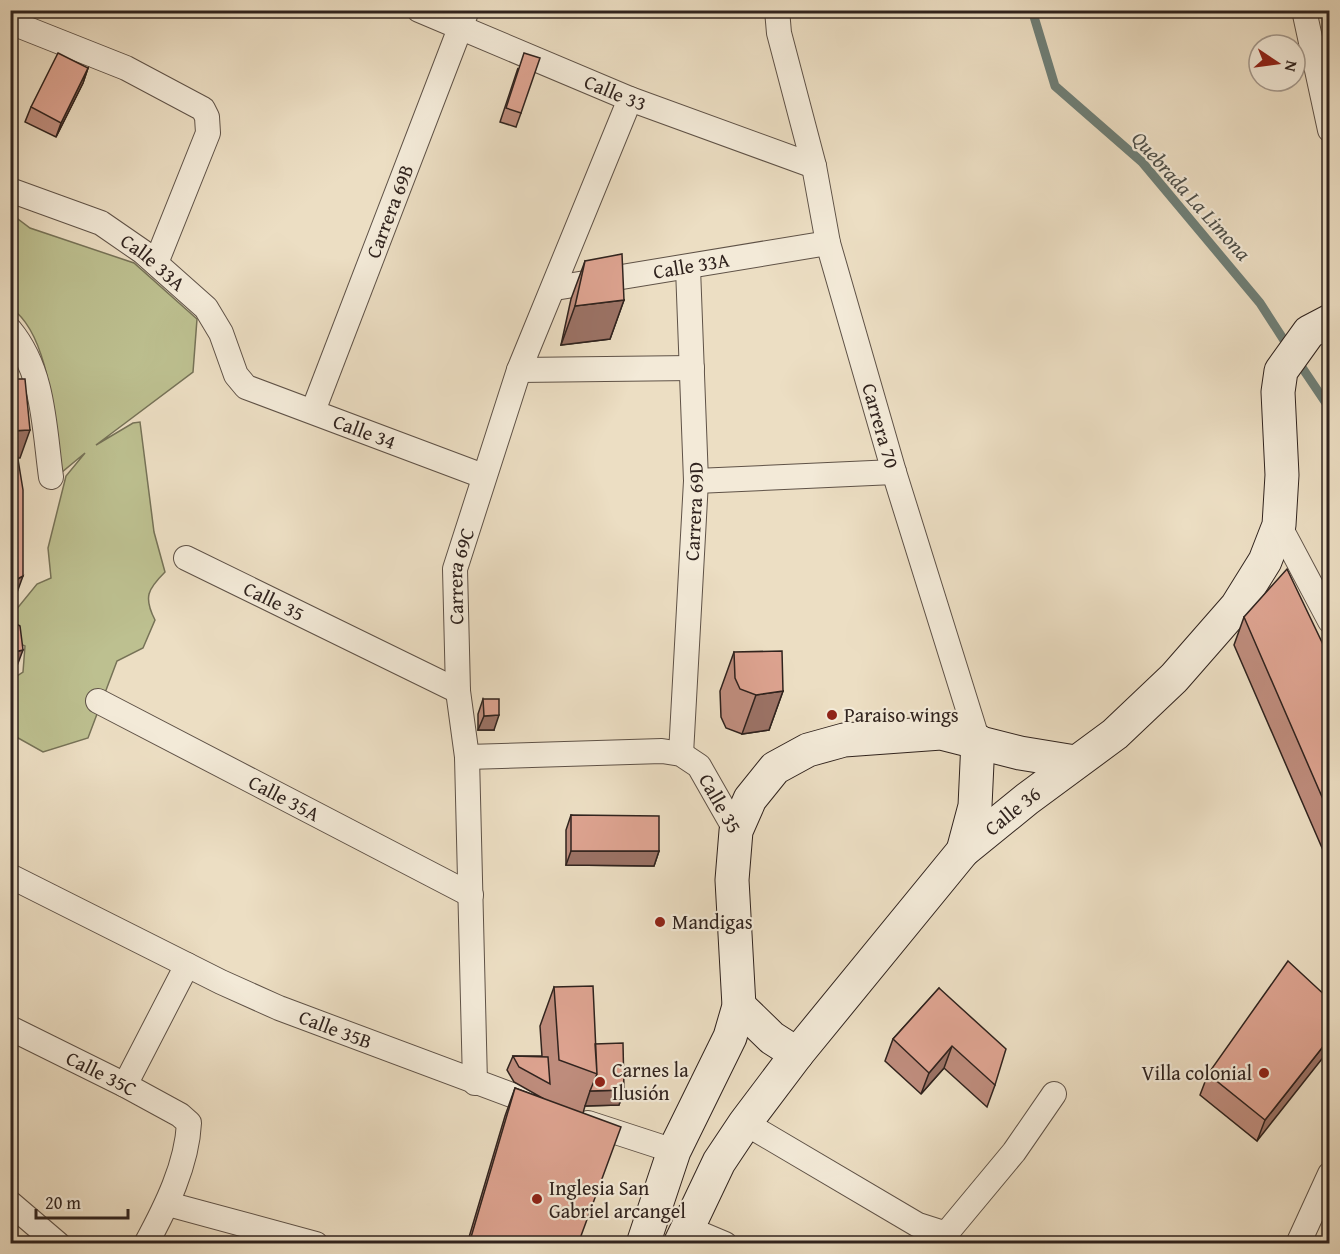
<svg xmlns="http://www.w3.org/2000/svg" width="1340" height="1254" viewBox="0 0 1340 1254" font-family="'Gentium Book Plus',serif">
<rect width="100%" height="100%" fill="#ecdec3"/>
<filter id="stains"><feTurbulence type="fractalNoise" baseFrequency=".00333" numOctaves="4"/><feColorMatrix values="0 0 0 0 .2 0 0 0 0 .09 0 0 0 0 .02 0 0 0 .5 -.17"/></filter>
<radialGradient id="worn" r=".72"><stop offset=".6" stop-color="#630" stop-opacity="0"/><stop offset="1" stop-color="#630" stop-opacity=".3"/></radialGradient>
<!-- green -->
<path fill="#bdc090" stroke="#767257" stroke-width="1.5" d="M10,213L30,228L134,263L197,319L193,372L96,445L133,423L140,422L154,532L165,572C148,589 143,597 155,620L143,648L117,661L88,738L43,752L11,734V680L23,672L25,646L11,640V616L37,584L51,578L48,548L66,476L85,453L62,472C54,426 51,335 11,308Z"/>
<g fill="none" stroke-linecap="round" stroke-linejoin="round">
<!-- stream -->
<path stroke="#6f7f77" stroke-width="9" d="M1032,10L1055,86L1142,162L1260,303L1289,348
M1297,360L1330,409"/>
<!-- minor casing -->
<g stroke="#5f5247" stroke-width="26">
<g id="minor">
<path id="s1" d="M419,10L630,99L814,166"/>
<path id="s2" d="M777,10L779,33L814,166L828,243L894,472L978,741"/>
<path d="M1304,10L1330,130"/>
<path d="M10,22L126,68L203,109L207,117L208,133L156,263"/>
<path id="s3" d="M10,190L101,223L143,252L206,308L221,333L236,375L246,387L483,476"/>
<path id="s4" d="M555,288L828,243"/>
<path d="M10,330C44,371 44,426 51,477"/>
<path d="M519,370L692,368"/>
<path id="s5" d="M313,411L467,10"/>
<path d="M696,481L894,472"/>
<path d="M1279,525L1330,621"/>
<path id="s6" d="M186,558L458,691"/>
<path id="s7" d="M98,701L471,895"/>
<path id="s8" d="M681,754L696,481L688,268"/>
<path id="s9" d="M467,757L662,751L681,754L699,766L736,831"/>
<path id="s10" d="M10,876L221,982L279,1008L541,1106"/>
<path id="s11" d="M10,1028L125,1085L180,1115L189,1123C187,1165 166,1207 146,1244"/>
<path id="s12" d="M475,1083L467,757L458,691L455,569L519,370L630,99"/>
<path d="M125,1085L187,965"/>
<path d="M588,1123L674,1151"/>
<path d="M745,1123L918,1225L943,1233L950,1229L1014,1152L1054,1094"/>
<path d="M10,1203L58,1244"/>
<path d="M168,1204L316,1244"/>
<path d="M687,1228L725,1244"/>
<path d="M1298,1244L1330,1174"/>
</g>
</g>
<!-- secondary casing -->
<g stroke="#30231e" stroke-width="35">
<g id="secondary">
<path d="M963,851L975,806L978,741"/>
<path d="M739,1006L772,1038L797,1054"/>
<path d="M643,1244L674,1151L730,1037L739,1006L732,880L736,831L750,799L775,768L808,750L844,740L941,733L1020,753L1075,762"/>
<path id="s13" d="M680,1244L719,1162L745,1123L797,1054L963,851L1027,799L1115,734L1174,678L1237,606L1265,561L1279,525L1282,475L1278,392L1281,371L1309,332L1330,321"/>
</g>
</g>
<!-- minor -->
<use href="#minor" stroke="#f3ead8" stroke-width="24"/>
<!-- secondary -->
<use href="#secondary" stroke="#f3ead8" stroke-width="33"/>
</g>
<!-- wall -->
<path fill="#be8c7c" stroke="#30231e" stroke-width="1.5" d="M88,68L83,83L56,137L25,122L31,107Z
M518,68L521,113L516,127L500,122Z
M585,261L624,300L610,339L561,345L571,299Z
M1244,617L1329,657V864L1234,645Z
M734,652L783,691L769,730L742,734L726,728L721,717L720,691Z
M483,699L494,730H478V714Z
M571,815L659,851L654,866L566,865V830Z
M554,987L595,1044L624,1090L619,1105L585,1106L583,1113L578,1244H467L505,1116L515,1088L544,1099L514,1082L507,1070L513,1056H542L540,1026Z
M939,988L995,1085L987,1107L944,1068L921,1094L885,1061L893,1039Z
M1329,999L1257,1141L1200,1095L1208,1074Z"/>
<!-- shaded-wall -->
<path fill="#9b7265" stroke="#30231e" stroke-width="1.5" d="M88,68L83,83L56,137L61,123Z
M624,300L610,339L561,345L575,306Z
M30,430L20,458H10V431Z
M23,576L15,598L10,601V583Z
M23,650L15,671L10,672V653Z
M783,691L769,730L742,734L756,695Z
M499,715L494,730H478L484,716Z
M571,851H659L654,866L566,865Z
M1329,1039V1050L1257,1141L1265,1120Z
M952,1046L944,1068L921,1094L929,1073Z
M624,1090L619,1105L585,1106L590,1091Z"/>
<!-- building -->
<path fill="#dda390" stroke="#30231e" stroke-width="1.5" d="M58,53L88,68L61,123L31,107Z
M524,53L540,58L521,113L506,108Z
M622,254L624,300L575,306L585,261Z
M10,379H25L30,430L10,431Z
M10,441H15L23,490V576L10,583Z
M1287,569L1329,657V813L1244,617Z
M10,620L20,626L23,650L10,653Z
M782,651L783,691L756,695L740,689L735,678L734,652Z
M483,699H499V715L484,716Z
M571,815L659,816V851H571Z
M1288,961L1329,999V1039L1265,1120L1208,1074Z
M593,986L597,1074L559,1060L554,987Z
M939,988L1006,1049L995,1085L952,1046L929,1073L893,1039Z
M623,1043L624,1090L590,1091L597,1074L595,1044Z
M513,1056L548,1057L550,1084L519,1067Z
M515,1088L621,1127L578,1244H469Z"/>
<!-- markers -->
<g fill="#8f2418" stroke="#f3ead8" stroke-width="2">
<circle cx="832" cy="715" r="6"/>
<circle cx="660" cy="922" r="6"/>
<circle cx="1264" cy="1073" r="6"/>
<circle cx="600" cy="1082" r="6"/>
<circle cx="537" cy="1199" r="6"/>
</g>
<g text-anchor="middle" stroke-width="4.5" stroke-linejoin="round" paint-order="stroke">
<!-- street labels -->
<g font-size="20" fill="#30231e" stroke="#f3ead8">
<text dy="7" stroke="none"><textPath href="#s1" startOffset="213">Calle 33</textPath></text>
<text dy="7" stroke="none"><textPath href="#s5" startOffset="214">Carrera 69B</textPath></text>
<text dy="7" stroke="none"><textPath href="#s3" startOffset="162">Calle 33A</textPath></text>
<text dy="7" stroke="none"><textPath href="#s4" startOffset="138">Calle 33A</textPath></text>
<text dy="7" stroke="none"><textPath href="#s2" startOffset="429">Carrera 70</textPath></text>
<text dy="7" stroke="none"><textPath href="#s3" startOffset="448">Calle 34</textPath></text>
<text dy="7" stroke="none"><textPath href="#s8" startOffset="243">Carrera 69D</textPath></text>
<text dy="7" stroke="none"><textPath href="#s12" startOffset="508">Carrera 69C</textPath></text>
<text dy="7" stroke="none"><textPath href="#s6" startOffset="98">Calle 35</textPath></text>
<text dy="7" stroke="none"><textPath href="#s9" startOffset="279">Calle 35</textPath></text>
<text dy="7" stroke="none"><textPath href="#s7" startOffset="210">Calle 35A</textPath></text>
<text dy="7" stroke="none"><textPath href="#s13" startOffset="550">Calle 36</textPath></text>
<text dy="7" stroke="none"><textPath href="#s10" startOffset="360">Calle 35B</textPath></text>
<text dy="7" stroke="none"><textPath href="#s11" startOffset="102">Calle 35C</textPath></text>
</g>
<!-- poi labels -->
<g font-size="20" fill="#30231e" stroke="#f3ead8" text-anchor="start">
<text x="844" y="722">Paraiso wings</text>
<text x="672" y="929">Mandigas</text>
<text x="612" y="1077">Carnes la<tspan x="612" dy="23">Ilusión</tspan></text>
<text x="1252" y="1080" text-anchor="end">Villa colonial</text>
<text x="549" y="1195">Inglesia San<tspan x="549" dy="23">Gabriel arcangel</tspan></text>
</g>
<!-- water labels -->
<g font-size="21" font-style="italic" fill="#50514a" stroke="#f3ead8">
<text transform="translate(1191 196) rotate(48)" y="7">Quebrada La Limona</text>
</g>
</g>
<!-- margin -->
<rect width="1340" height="1254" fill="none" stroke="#ecdec3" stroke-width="36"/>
<rect x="12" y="12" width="1316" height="1230" fill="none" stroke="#30231e" stroke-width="3"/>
<rect x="18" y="18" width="1304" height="1218" fill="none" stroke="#30231e" stroke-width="1.5"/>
<!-- north arrow -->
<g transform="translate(1277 63) rotate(103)"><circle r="28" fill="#f3ead8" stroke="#a59a8e" stroke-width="1.5"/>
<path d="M0-4.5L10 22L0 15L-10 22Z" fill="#8f2418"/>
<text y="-9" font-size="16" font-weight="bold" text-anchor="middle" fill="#30231e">N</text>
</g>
<!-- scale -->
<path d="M36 1209v9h92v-9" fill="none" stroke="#30231e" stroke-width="3"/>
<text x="45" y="1209" font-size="18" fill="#30231e" stroke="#f3ead8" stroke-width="4.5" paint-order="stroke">20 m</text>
<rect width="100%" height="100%" filter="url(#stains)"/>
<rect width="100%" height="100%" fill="url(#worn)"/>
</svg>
